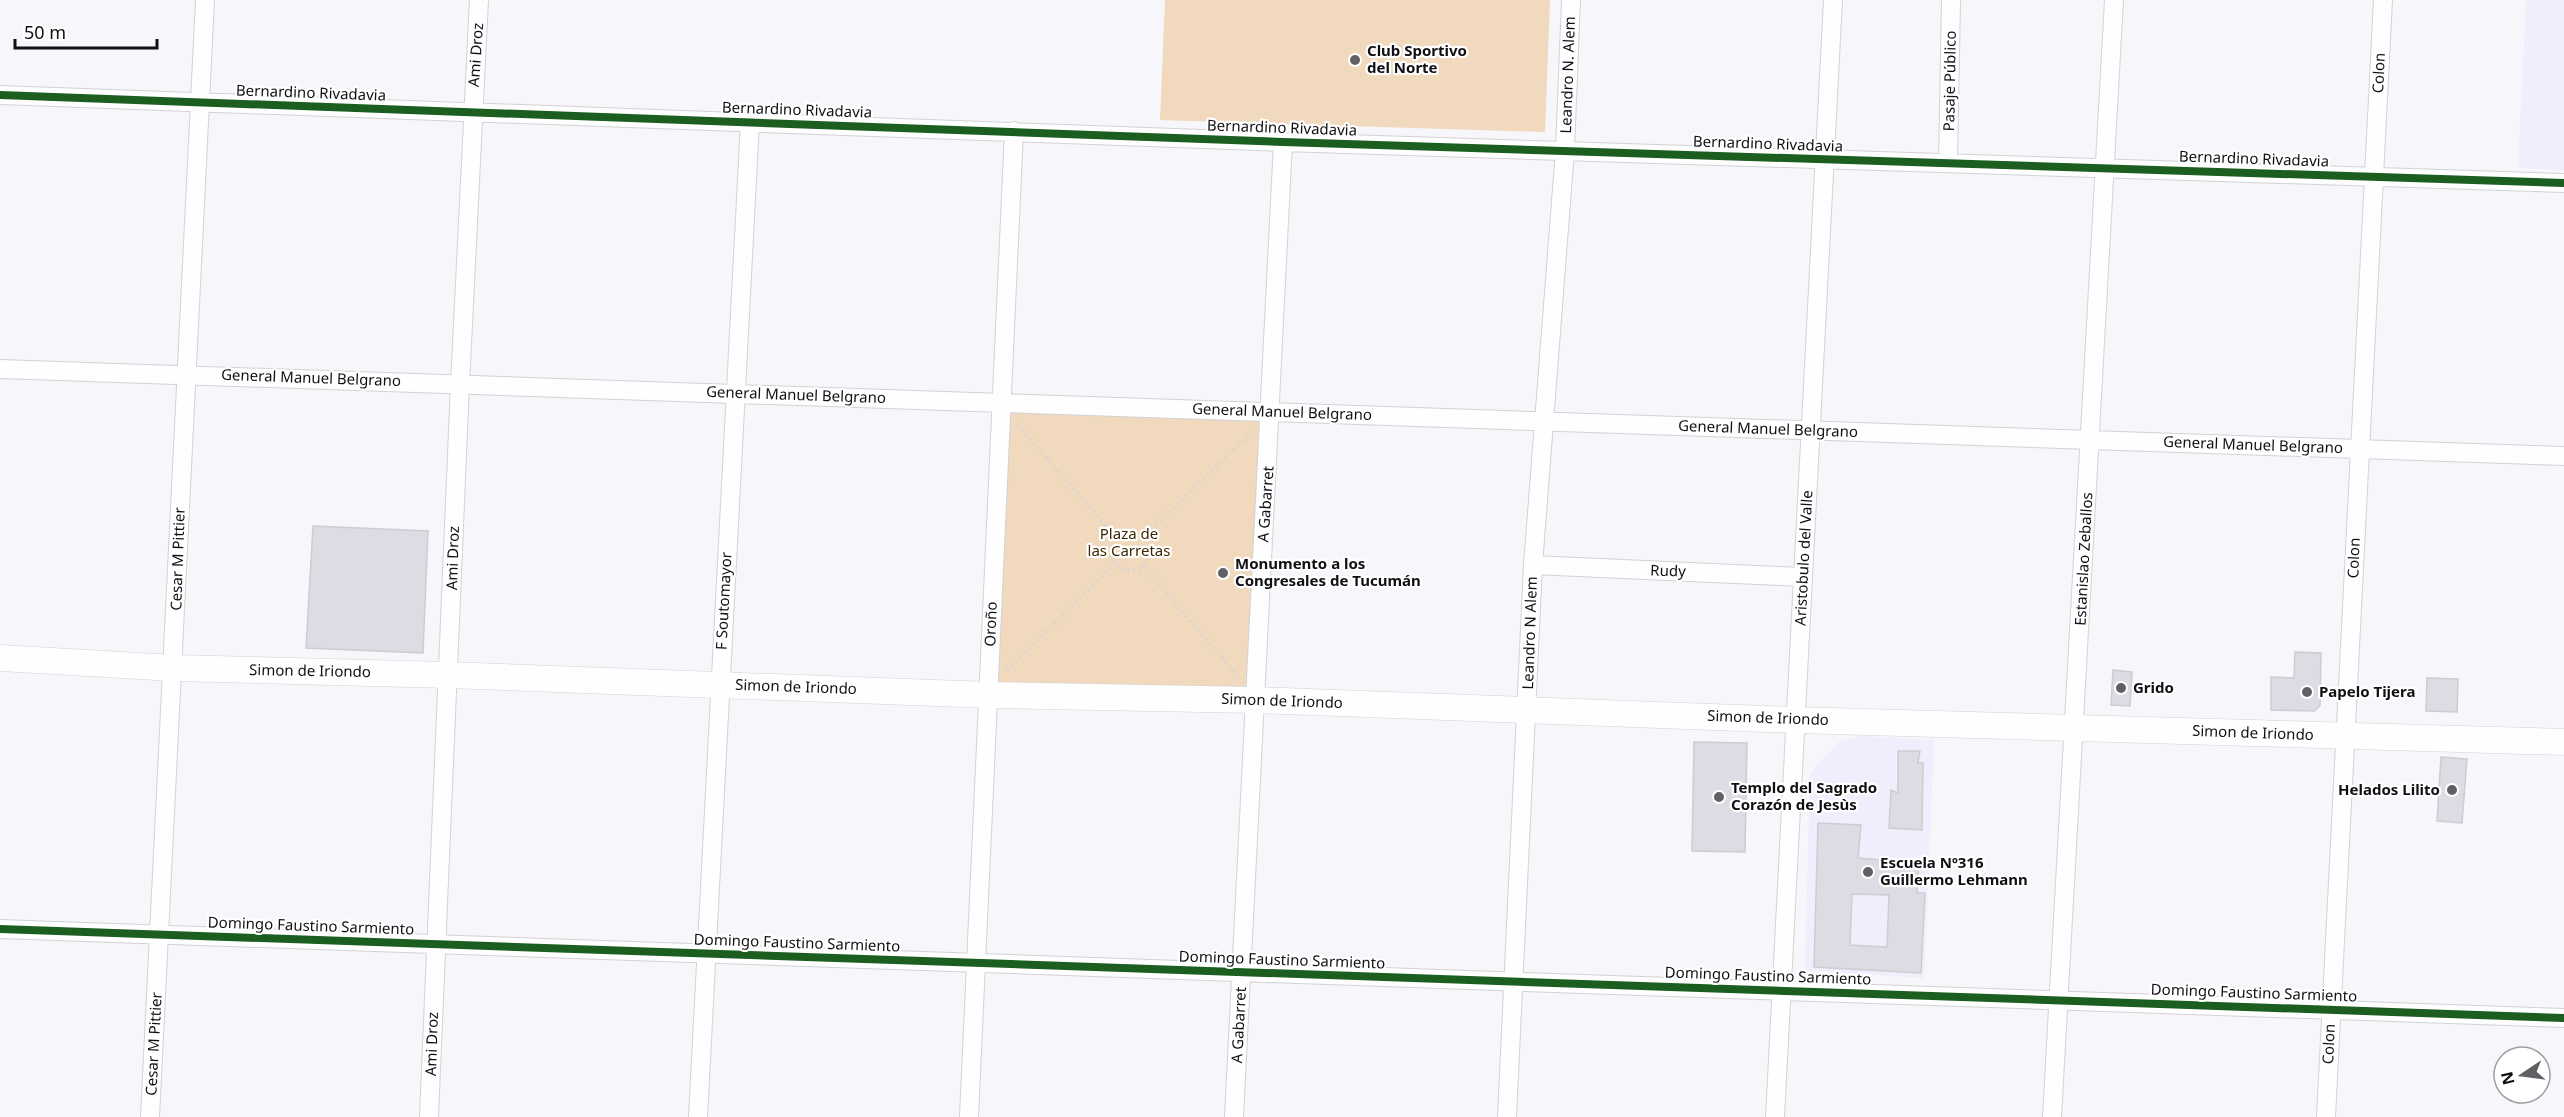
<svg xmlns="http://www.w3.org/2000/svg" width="2564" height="1117" viewBox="0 0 2564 1117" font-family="'Noto Sans',sans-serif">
<rect width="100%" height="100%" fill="#f6f6fb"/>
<!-- built -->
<path fill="#f0eefc" d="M2526,0H2564V170L2518,168Z
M1861,736L1934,740L1924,978L1805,970L1810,773L1840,741Z"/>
<!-- green -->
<path fill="#f0d9bc" d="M1165,0H1550L1545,132L1160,120Z
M1000,402L1271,412L1254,700L989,695Z"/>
<!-- building -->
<path fill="#dddce5" stroke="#cdccd1" stroke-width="1.5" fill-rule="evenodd" d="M313,526L428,531L423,653L306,648Z
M2295,652L2321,653L2320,706L2314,711L2271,710V677L2294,678Z
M2113,670L2132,672L2130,706L2111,705Z
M2427,678L2458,679L2457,712L2426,711Z
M1694,742L1747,743L1745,852L1692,851Z
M1898,751H1920L1918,763H1923L1922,830L1889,828L1891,790L1898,793Z
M2441,757L2467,759L2462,823L2437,821Z
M1818,823L1861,825L1858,858L1919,863L1917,893H1925L1921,973L1814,967ZM1852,894L1889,895L1887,947L1850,945Z"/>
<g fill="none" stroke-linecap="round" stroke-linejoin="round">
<!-- minor casing -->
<g stroke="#d2d2d7" stroke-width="20">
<path id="minor" d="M0,95L1283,142L2564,183
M1948,163L1951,0
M0,369L2564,456
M1533,565L1803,577
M0,929L2564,1018
M150,1117L205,0
M429,1117L460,384L479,0
M698,1117L750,122
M969,1117L1014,131
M1234,1117L1283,142
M1507,1117L1533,565L1565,150L1571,0
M1775,1117L1833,0
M2052,1117L2114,0
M2326,1117L2383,0"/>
</g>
<!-- secondary casing -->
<g stroke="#d2d2d7" stroke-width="27">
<path id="secondary" d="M0,658L174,668L448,675L989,695L1254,700L1796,720L2564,742"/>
</g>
<!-- path -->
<path stroke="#d5d5d6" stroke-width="4" stroke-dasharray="1.5 4.5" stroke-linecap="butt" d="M1018,425L1116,538
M1111 552a19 19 0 1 1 38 0a19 19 0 1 1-38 0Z
M1143,538L1251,433
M1143,566L1238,676
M1007,670L1114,564"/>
<!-- minor -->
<use href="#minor" stroke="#fefefe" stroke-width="18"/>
<!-- secondary -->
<use href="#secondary" stroke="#fefefe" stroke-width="26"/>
<!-- cycleway casing -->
<g stroke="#fff" stroke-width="11">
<path id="cycleway" d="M0,95L1283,142L2564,183
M0,929L2564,1018"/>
</g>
<!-- cycleway -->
<use href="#cycleway" stroke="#1b5e20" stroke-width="8"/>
</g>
<!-- markers -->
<g fill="#606064" stroke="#fff" stroke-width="2">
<circle cx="1355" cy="60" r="6"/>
<circle cx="1223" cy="573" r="6"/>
<circle cx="2121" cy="688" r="6"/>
<circle cx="2307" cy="692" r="6"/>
<circle cx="2452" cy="790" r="6"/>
<circle cx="1719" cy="797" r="6"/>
<circle cx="1868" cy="872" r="6"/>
</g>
<g text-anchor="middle" stroke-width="4.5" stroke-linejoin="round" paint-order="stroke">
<!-- poi labels -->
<g font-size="15" font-weight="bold" fill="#100f13" stroke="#fff" text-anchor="start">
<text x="1367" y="56">Club Sportivo<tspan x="1367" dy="17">del Norte</tspan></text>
<text x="1235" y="569">Monumento a los<tspan x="1235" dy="17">Congresales de Tucumán</tspan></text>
<text x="2133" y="693">Grido</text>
<text x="2319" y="697">Papelo Tijera</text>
<text x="1731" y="793">Templo del Sagrado<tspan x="1731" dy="17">Corazón de Jesùs</tspan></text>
<text x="2440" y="795" text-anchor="end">Helados Lilito</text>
<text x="1880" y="868">Escuela Nº316<tspan x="1880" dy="17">Guillermo Lehmann</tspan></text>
</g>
<!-- street labels -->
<g font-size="15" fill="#100f13" stroke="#fff">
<text transform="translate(476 55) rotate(-86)" y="5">Ami Droz</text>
<text transform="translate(2379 73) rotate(-87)" y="5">Colon</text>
<text transform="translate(1568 75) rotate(-88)" y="5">Leandro N. Alem</text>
<text transform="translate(1950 81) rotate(-89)" y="5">Pasaje Público</text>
<text transform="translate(311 93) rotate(2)" y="5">Bernardino Rivadavia</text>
<text transform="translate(797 110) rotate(2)" y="5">Bernardino Rivadavia</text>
<text transform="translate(1282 128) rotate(2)" y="5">Bernardino Rivadavia</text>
<text transform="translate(1768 144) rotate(2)" y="5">Bernardino Rivadavia</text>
<text transform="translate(2254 159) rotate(2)" y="5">Bernardino Rivadavia</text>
<text transform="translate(311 378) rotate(2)" y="5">General Manuel Belgrano</text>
<text transform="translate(796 395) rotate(2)" y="5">General Manuel Belgrano</text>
<text transform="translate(1282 412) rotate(2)" y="5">General Manuel Belgrano</text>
<text transform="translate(1768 429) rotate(2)" y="5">General Manuel Belgrano</text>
<text transform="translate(2253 445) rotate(2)" y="5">General Manuel Belgrano</text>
<text transform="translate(1266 504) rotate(-86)" y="5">A Gabarret</text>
<text transform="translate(453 558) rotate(-88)" y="5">Ami Droz</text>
<text transform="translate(1804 558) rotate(-87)" y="5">Aristobulo del Valle</text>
<text transform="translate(2354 558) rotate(-88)" y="5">Colon</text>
<text transform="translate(178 559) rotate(-88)" y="5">Cesar M Pittier</text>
<text transform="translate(2084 559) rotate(-87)" y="5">Estanislao Zeballos</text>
<text transform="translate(1668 571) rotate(2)" y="5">Rudy</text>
<text transform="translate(724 601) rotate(-87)" y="5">F Soutomayor</text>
<text transform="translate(991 624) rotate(-88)" y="5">Oroño</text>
<text transform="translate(1530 633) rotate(-88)" y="5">Leandro N Alem</text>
<text transform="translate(310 671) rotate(1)" y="5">Simon de Iriondo</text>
<text transform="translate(796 687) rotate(2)" y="5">Simon de Iriondo</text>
<text transform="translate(1282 701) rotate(2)" y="5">Simon de Iriondo</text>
<text transform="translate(1768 718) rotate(2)" y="5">Simon de Iriondo</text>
<text transform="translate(2253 733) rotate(2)" y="5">Simon de Iriondo</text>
<text transform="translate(311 926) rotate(2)" y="5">Domingo Faustino Sarmiento</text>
<text transform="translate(797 943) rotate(2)" y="5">Domingo Faustino Sarmiento</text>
<text transform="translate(1282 960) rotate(2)" y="5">Domingo Faustino Sarmiento</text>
<text transform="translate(1768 976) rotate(2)" y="5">Domingo Faustino Sarmiento</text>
<text transform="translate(2254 993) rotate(2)" y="5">Domingo Faustino Sarmiento</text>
<text transform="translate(1239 1025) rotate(-87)" y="5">A Gabarret</text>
<text transform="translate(154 1044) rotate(-87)" y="5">Cesar M Pittier</text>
<text transform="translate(432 1044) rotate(-88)" y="5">Ami Droz</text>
<text transform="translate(2329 1044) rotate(-87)" y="5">Colon</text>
</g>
<!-- park labels -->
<g font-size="15" fill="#3c2704" stroke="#fff">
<text x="1129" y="539">Plaza de<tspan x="1129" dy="17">las Carretas</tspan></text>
</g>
</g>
<!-- north arrow -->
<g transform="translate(2522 1075) rotate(257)"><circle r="28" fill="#ffffff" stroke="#9f9fa1" stroke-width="1.5"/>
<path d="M0-4.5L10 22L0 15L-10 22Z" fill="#606064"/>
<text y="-9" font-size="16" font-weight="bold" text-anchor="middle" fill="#100f13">N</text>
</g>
<!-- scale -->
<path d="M15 39v9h142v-9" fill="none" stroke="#100f13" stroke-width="3"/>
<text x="24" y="39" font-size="18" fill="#100f13" stroke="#ffffff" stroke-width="4.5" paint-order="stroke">50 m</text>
</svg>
